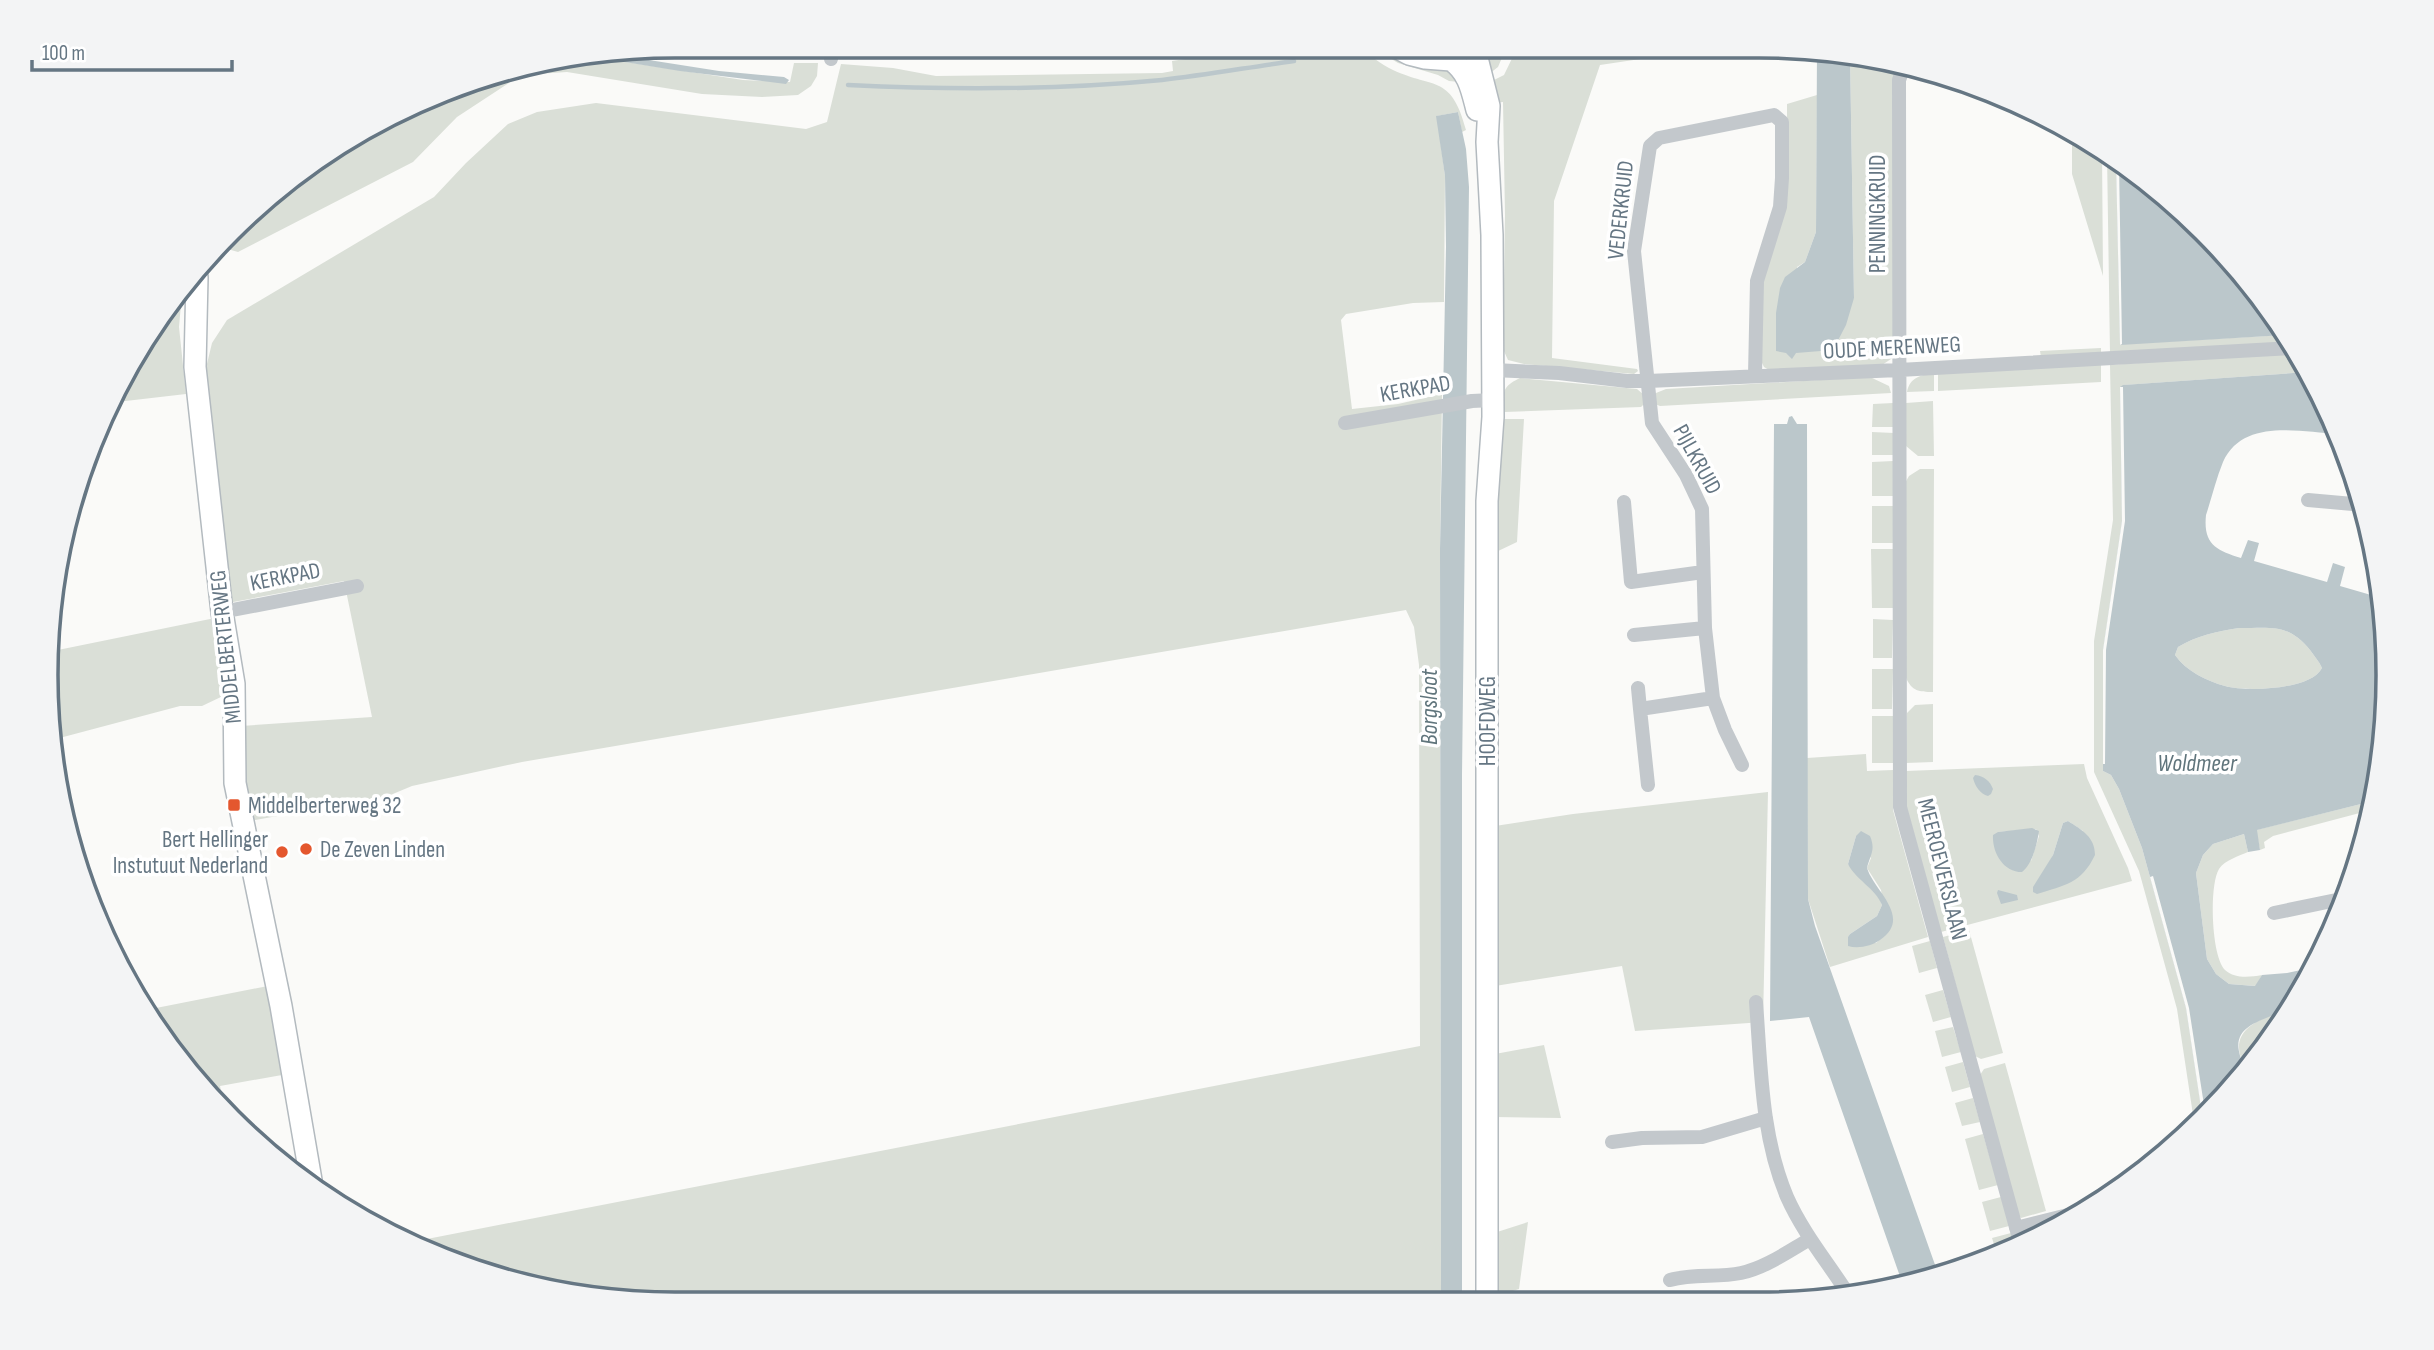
<svg xmlns="http://www.w3.org/2000/svg" width="2434" height="1350" viewBox="0 0 2434 1350" font-family="'Sofia Sans Condensed',sans-serif">
<rect width="100%" height="100%" fill="#fafaf8"/>
<!-- green -->
<path fill="#dadfd7" fill-rule="evenodd" d="M1270,46C1291,46 1333,42 1351,47C1365,50 1376,61 1389,68C1432,90 1451,72 1466,130L1462,132L1458,112L1437,116L1445,176L1444,302L1413,303L1346,314L1341,320L1352,409L1398,404L1442,394L1440,549L1441,1300L634,1303L473,1271L429,1251L427,1239L1420,1046L1419,665L1414,627L1406,610L522,762L412,786L388,796L250,821L241,726L372,717L344,581L228,603L206,408V368L212,343L227,320L434,197L466,163L508,124L537,112L596,103L806,129L827,122L841,64L893,68L936,76L1162,73L1173,71L1172,61Z
M1370,46H1385L1444,64L1459,82L1449,81L1438,75L1398,63Z
M1483,46H1507L1498,67L1489,74Z
M1518,46L1721,47L1600,65L1554,201L1552,358L1637,369L1638,371L1634,374L1524,364L1508,360L1503,349L1505,215L1503,102L1493,103L1490,82L1504,75Z
M1850,55L1894,62V357L1882,365L1769,370L1764,367L1760,359L1761,288L1787,194V104L1817,95L1816,232L1805,262L1797,267L1796,353L1854,298Z
M600,58L743,80L788,82H790L794,63H818L817,76L811,86L798,95L762,97L702,94L567,72L536,74L512,81L457,117L413,162L238,252L224,248L292,175L473,79Z
M2072,129L2102,150L2103,276L2072,174Z
M2107,154L2116,160L2120,344L2285,335L2289,342L2110,353Z
M182,293L179,327L186,394L117,402L152,325Z
M2101,348V353L2041,357L2040,351Z
M2296,352L2308,372L2124,385L2120,388L2122,521L2103,650V771L2111,775L2119,789L2142,848L2186,1008L2203,1121L2195,1128L2177,1009L2139,871L2094,772V641L2113,520L2110,365Z
M2101,364V382L1938,391V373Z
M1934,373V391L1907,392C1910,377 1921,375 1934,373Z
M1870,377L1889,386L1891,393L1660,406L1655,404L1656,393L1666,389Z
M1520,378L1637,389L1644,395V404L1641,407L1504,412C1503,393 1501,387 1520,378Z
M1933,401L1934,456H1918L1906,446V403Z
M1893,403V427H1872L1873,404Z
M1504,419H1524L1517,542L1494,553L1495,504Z
M1872,432L1894,433V455H1872Z
M1893,461L1894,496H1872V462Z
M1920,469H1934L1933,692C1919,692 1912,691 1906,678L1905,483L1909,476Z
M1872,506H1893V543H1872Z
M1871,549H1893V608H1872Z
M215,618L223,696L202,706H180L52,740L47,716L53,651Z
M1873,619L1893,620L1892,658H1873Z
M2239,628C2271,628 2288,623 2310,650C2314,656 2319,661 2322,668C2311,690 2247,692 2225,686C2207,681 2186,671 2175,655L2178,647C2196,636 2218,631 2239,628Z
M1872,669H1893L1892,709H1872Z
M1933,704V762L1906,763L1907,713L1915,705Z
M1872,716H1893V763H1872Z
M1866,754L1867,771L1893,770V810L1928,937L1830,967L1808,899L1807,758ZM1856,836L1871,858L1867,868L1881,890L1888,932L1876,943L1848,938L1850,934L1877,916L1882,905L1879,898L1848,864Z
M2084,764L2087,778L2128,868L2132,881L1941,932L1906,805V771ZM2068,821L2083,831L2045,872L2053,855L2063,823ZM2036,829L2039,836L2031,861L1998,832Z
M1768,792L1763,1022L1635,1031L1622,966L1495,986V826L1573,814Z
M2373,801L2371,810L2273,836L2264,842L2265,848L2260,850L2256,830Z
M2244,834L2248,852C2239,856 2225,860 2219,869C2209,885 2211,956 2225,970C2235,979 2250,977 2262,975L2256,986L2229,984L2216,974L2207,959L2196,873L2203,855L2213,844Z
M1969,930L2003,1053L1981,1059L1975,1056L1943,937Z
M1930,941L1937,968L1919,973L1912,946Z
M268,986L282,1075L220,1086L225,1109L201,1090L151,1009Z
M1943,990L1951,1017L1933,1022L1925,995Z
M2291,1008L2245,1067C2224,1028 2263,1018 2291,1008Z
M1953,1027L1961,1052L1942,1057L1935,1031Z
M1544,1045L1561,1118L1495,1117V1054Z
M1963,1062L1970,1087L1952,1092L1945,1067Z
M2005,1063L2046,1211L2021,1218L2019,1216L1980,1075L1984,1069Z
M1973,1098L1980,1122L1962,1126L1955,1103Z
M1983,1134L1998,1185L1979,1190L1965,1139Z
M2001,1197L2009,1226L1990,1231L1982,1202Z
M1528,1222L1519,1289L1494,1297V1233Z
M2011,1233L2014,1245L1997,1254L1992,1238Z"/>
<!-- water -->
<path fill="#bbc7cb" fill-rule="evenodd" d="M1817,50L1850,55L1854,298L1846,325L1833,350L1796,353L1792,359L1786,353L1776,351V313L1780,288L1785,277L1805,262L1816,232Z
M617,55L719,71L784,77L789,80L786,84L680,71L600,58Z
M1458,112L1466,149L1469,187L1462,775V1300H1441L1440,549L1446,247L1445,176L1436,116Z
M2116,160L2174,202L2259,292L2285,335L2120,345Z
M2308,372L2324,397L2338,434C2299,432 2243,418 2223,462C2216,479 2212,497 2206,515C2203,544 2216,550 2241,558L2248,540L2259,543L2254,561L2327,582L2333,563L2345,567L2340,586L2371,595L2378,576L2387,634L2383,758L2373,801L2257,830L2260,850L2248,852L2244,834L2213,844L2203,855L2196,873L2207,959L2216,974L2229,984L2255,986L2262,975L2287,973L2315,967C2308,980 2302,1001 2289,1008C2264,1022 2222,1024 2245,1067L2203,1121L2186,1008L2142,848L2119,789L2111,775L2103,771V650L2122,521L2120,387L2123,385ZM2239,628C2271,628 2288,623 2310,650C2314,656 2319,661 2322,668C2311,690 2247,692 2225,686C2207,681 2186,671 2175,655L2178,647C2196,636 2218,631 2239,628Z
M1792,416L1797,424H1807L1808,899L1815,926L1939,1276L1903,1285L1809,1017L1770,1021L1774,424H1787L1789,417Z
M1975,775C1984,776 1990,781 1993,789L1991,794L1988,796C1980,794 1975,786 1973,778Z
M2068,821C2082,830 2095,837 2095,855C2081,884 2065,885 2037,894L2033,892V887L2053,855L2063,823Z
M2032,828L2039,831C2037,844 2033,863 2022,872C2003,872 1992,852 1993,835L1998,832Z
M1861,831L1870,836C1876,850 1870,855 1867,868C1874,891 1913,917 1880,940C1872,946 1858,949 1848,946V937L1850,934L1877,916L1882,905C1875,888 1856,880 1848,864L1856,836Z
M1998,890L2017,895L2018,900L2001,904L1997,893Z"/>
<!-- pier -->
<path fill="#fafaf8" d="M2116,160L2119,163L2122,344L2120,345Z
M2120,387H2123L2125,521L2106,650L2105,764H2103V650L2122,521Z
M2153,876L2189,1008L2206,1118L2203,1121L2186,1008L2150,877Z"/>
<g fill="none" stroke-linecap="round" stroke-linejoin="round">
<!-- stream -->
<path stroke="#bbc7cb" stroke-width="4.5" d="M848,85C953,90 1058,90 1162,80C1206,75 1250,67 1294,61"/>
<!-- secondary casing -->
<g stroke="#b3babf" stroke-width="24">
<path id="secondary" d="M1394,46L1409,54L1425,58L1451,60C1469,72 1472,91 1477,110
M1474,46L1489,106L1487,142L1492,235L1493,417L1487,501V1300
M197,277L195,367L222,612L234,684L235,783L281,1006L311,1180"/>
</g>
<!-- street -->
<path stroke="#c3c8cc" stroke-width="14" d="M831,59L833,46
M1914,66L1902,72L1899,80L1900,807L2020,1242
M1493,370L1559,373L1627,381H1648L1899,370L2293,348
M1345,423L1472,401L1493,400
M2308,500L2364,505
M1624,502L1631,582L1703,572
M222,612L357,586
M1634,635L1705,628
M1638,688L1640,709L1713,698
M1640,709L1648,785
M1742,765L1725,730L1713,698L1705,628L1702,509L1686,475L1652,423L1634,251L1650,146L1659,138L1774,115L1782,122V178L1780,207L1757,281L1755,375
M2274,913L2346,898
M1756,1002C1761,1067 1761,1136 1787,1197C1803,1233 1829,1264 1850,1297
M1612,1142L1642,1138L1702,1137L1766,1118
M2016,1228L2084,1211
M1670,1280C1694,1273 1717,1278 1741,1273C1765,1268 1789,1251 1810,1239"/>
<!-- secondary -->
<use href="#secondary" stroke="#fff" stroke-width="21"/>
</g>
<!-- markers -->
<g fill="#e4572e" stroke="#fff" stroke-width="2.5">
<rect x="227" y="798" width="14" height="14" rx="3.5"/>
<circle cx="306" cy="849" r="7"/>
<circle cx="282" cy="852" r="7"/>
</g>
<g text-anchor="middle" stroke-width="7" stroke-linejoin="round" paint-order="stroke">
<!-- street labels -->
<g font-size="23" fill="#657683" stroke="#fff">
<text transform="translate(1620 210) rotate(-84)" y="8">VEDERKRUID</text>
<text transform="translate(1877 214) rotate(-90)" y="8">PENNINGKRUID</text>
<text transform="translate(1892 347) rotate(-3)" y="8">OUDE MERENWEG</text>
<text transform="translate(1415 388) rotate(-10)" y="8">KERKPAD</text>
<text transform="translate(1698 459) rotate(61)" y="8">PIJLKRUID</text>
<text transform="translate(285 576) rotate(-11)" y="8">KERKPAD</text>
<text transform="translate(225 647) rotate(-96)" y="8">MIDDELBERTERWEG</text>
<text transform="translate(1487 721) rotate(-90)" y="8">HOOFDWEG</text>
<text transform="translate(1943 869) rotate(76)" y="8">MEEROEVERSLAAN</text>
</g>
<!-- poi labels -->
<g font-size="23" fill="#657683" stroke="#fff" text-anchor="start">
<text x="248" y="813">Middelberterweg 32</text>
<text x="268" y="847" text-anchor="end">Bert Hellinger<tspan x="268" dy="26">Instutuut Nederland</tspan></text>
<text x="320" y="857">De Zeven Linden</text>
</g>
<!-- water labels -->
<g font-size="24" font-style="italic" fill="#60757c" stroke="#fff">
<text transform="translate(1429 707) rotate(-90)" y="8">Borgsloot</text>
<text x="2197" y="771">Woldmeer</text>
</g>
</g>
<!-- crop -->
<path d="M0 0H2434V1350H0ZM675 58H1759A617 617 0 0 1 2376 675V675A617 617 0 0 1 1759 1292H675A617 617 0 0 1 58 675V675A617 617 0 0 1 675 58Z" fill="#f3f4f5" fill-rule="evenodd"/>
<path fill="none" stroke="#657683" stroke-width="3.5" d="M675 58H1759A617 617 0 0 1 2376 675V675A617 617 0 0 1 1759 1292H675A617 617 0 0 1 58 675V675A617 617 0 0 1 675 58Z"/>
<!-- scale -->
<path d="M32 60v10h200v-10" fill="none" stroke="#657683" stroke-width="3.5"/>
<text x="42" y="60" font-size="21" fill="#657683" stroke="#ffffff" stroke-width="5" paint-order="stroke">100 m</text>
</svg>
